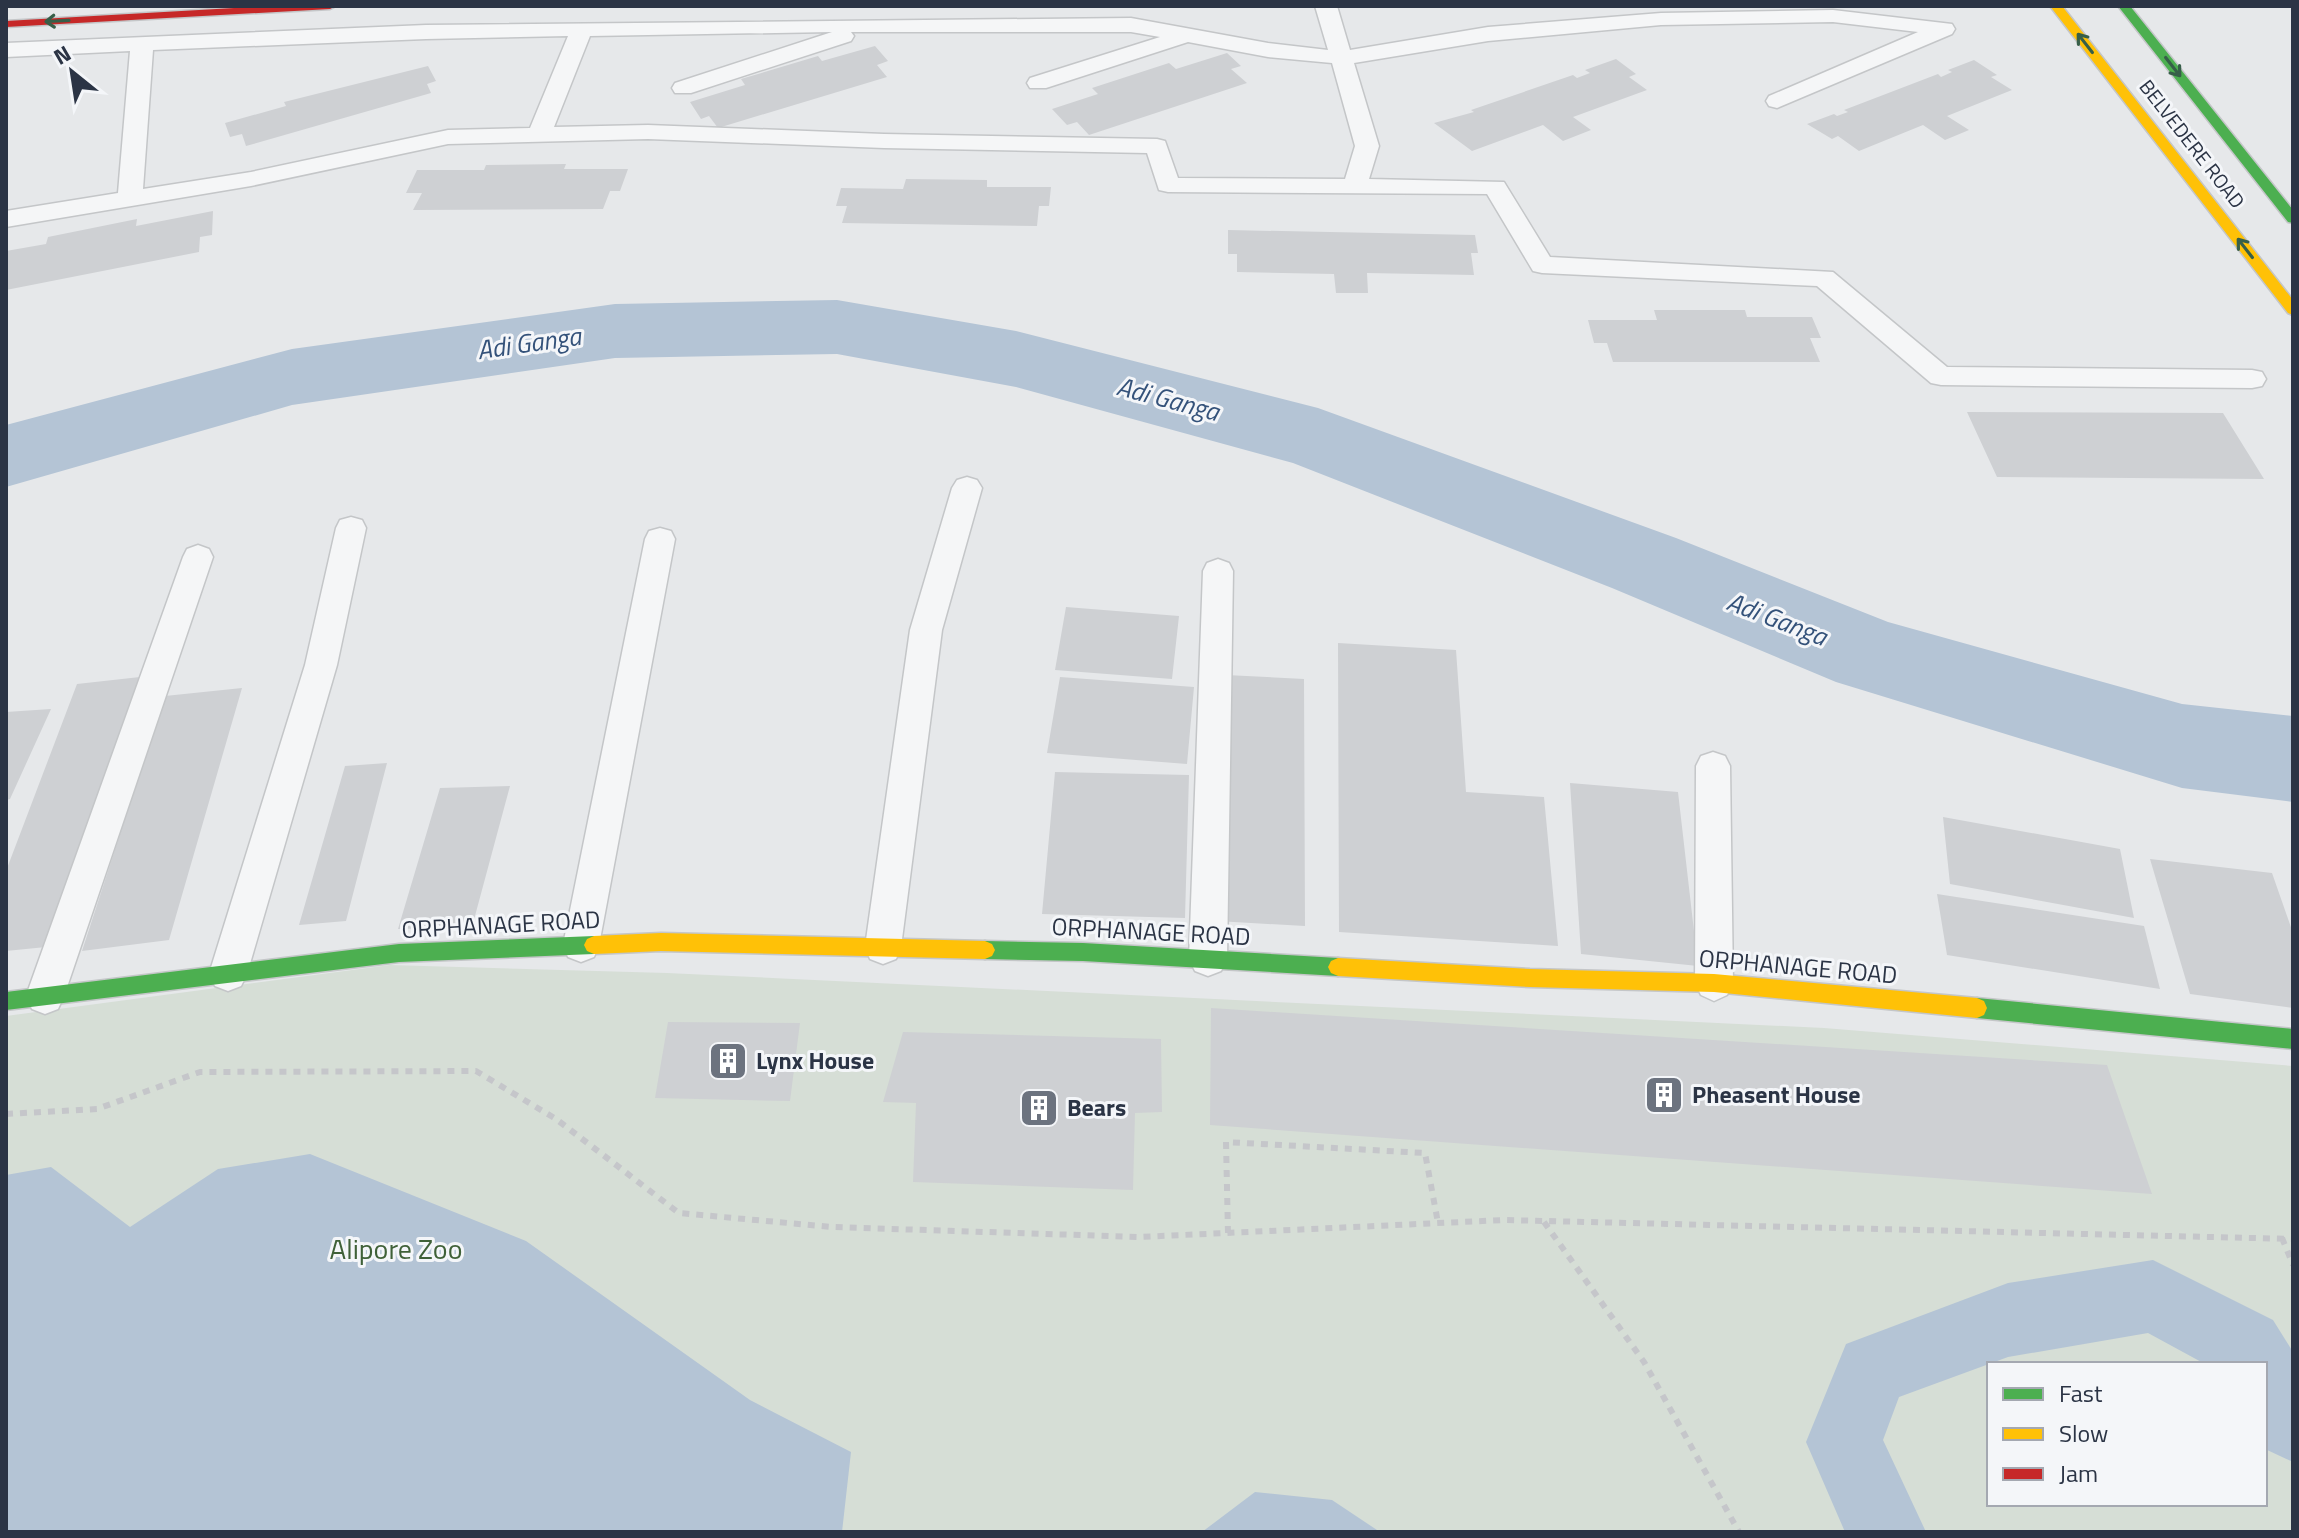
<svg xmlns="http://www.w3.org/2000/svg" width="2299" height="1538" viewBox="0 0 2299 1538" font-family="'Titillium Web',sans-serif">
<rect width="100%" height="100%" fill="#e6e8ea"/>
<!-- green -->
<path fill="#d6ded6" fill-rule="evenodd" d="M390,965L667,973L1824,1028L2293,1066V1532H6V1016ZM1989,1364H2265V1504H1989Z"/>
<!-- water -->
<path fill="#b4c4d5" d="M310,1154L526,1241L750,1400L851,1452L842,1532H6V1175L51,1167L130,1227L218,1169Z
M1255,1492L1332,1500L1380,1532H1202Z"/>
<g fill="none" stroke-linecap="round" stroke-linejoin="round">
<!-- canal -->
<path fill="#b4c4d5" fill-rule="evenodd" d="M2153,1260L2273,1320L2293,1352V1462L2265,1449V1364H2205L2148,1333L2008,1357L1899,1397L1883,1440L1926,1532H1845L1806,1442L1846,1344L2008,1283Z"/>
<!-- river -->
<path fill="#b4c4d5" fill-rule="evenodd" d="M837,300L1016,331L1318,408L1676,538L1888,622L2182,704L2293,716V802L2182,788L1836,682L1612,588L1293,463L1016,387L837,354L615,358L292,405L6,487V425L292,349L615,304Z"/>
</g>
<!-- building -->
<path fill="#ced0d3" d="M875,46L888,61L877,65L887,77L718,128L709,116L701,119L690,102L745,85L741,79L818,56L822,61Z
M1227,53L1241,66L1231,69L1247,83L1089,135L1077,122L1067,125L1052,109L1098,94L1092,88L1169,63L1176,69Z
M1616,59L1636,74L1629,77L1647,90L1573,117L1591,130L1563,141L1543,125L1472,151L1434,123L1474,112L1471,110L1573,75L1577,78L1590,73L1585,70Z
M1974,60L1997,75L1991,77L2012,90L1947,116L1969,130L1945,140L1923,125L1859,151L1838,136L1832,139L1807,124L1834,114L1837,116L1848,112L1844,110L1938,74L1941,77L1952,72L1948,70Z
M428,66L436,81L427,84L431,93L246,146L242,134L230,137L225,123L286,106L284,102Z
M566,164L564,169H628L620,191H610L603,209L413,210L422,193H406L417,170H484L486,165Z
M906,179L987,180V187H1051L1049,206H1039L1037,226L842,223L847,206H836L841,188L903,189Z
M213,211L212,235L200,237L199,252L6,290V251L46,244L48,237L137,219L136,226Z
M1228,230L1475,235L1478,253H1471L1474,275L1367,273L1368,293H1336L1334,274L1237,272V254H1228Z
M1654,310H1745L1747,317H1812L1821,338H1810L1820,362H1613L1607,343H1594L1588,320H1657Z
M1967,412L2223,413L2264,479L1997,477Z
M1066,607L1179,616L1172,679L1055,670Z
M1338,643L1456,650L1466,792L1544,797L1558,946L1339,932Z
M1226,675L1304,679L1305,926L1217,921Z
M140,677L46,947L6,951V871L77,684Z
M1060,677L1194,687L1187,764L1047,753Z
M242,688L169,940L82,951L165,696Z
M51,709L10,799L6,800V712Z
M387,763L346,921L299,925L345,766Z
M1055,772L1189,775L1185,918L1042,914Z
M1570,783L1678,792L1698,966L1581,954Z
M510,786L472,927L398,929L440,788Z
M1943,817L2120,849L2134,918L1950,884Z
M2150,859L2272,873L2293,933V1008L2190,994Z
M1937,894L2144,926L2160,989L1947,955Z
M1211,1008L2107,1065L2152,1194L1210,1125Z
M668,1022L800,1023L790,1101L655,1098Z
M903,1032L1161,1039L1162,1112L1135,1113L1133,1190L913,1182L916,1103L883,1102Z"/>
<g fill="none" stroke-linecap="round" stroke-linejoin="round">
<!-- lane casing -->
<g stroke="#c4c6c8" stroke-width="3">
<path id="lane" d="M1315,6H1337L1350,50L1488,27L1661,13L1833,10L1952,24L1955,29L1952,34L1777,108L1769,106L1766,101L1769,96L1918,32L1833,22L1661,25L1488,41L1354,63L1379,146L1369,179L1504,182L1550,257L1833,272L1947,367L2252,370L2262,372L2266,379L2262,386L2252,388L1941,385L1931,383L1817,286L1542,273L1533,271L1487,194L1168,192L1159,190L1147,153L884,148L648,139L448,144L251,186L6,227V211L118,193L130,51L6,57V43L426,25L1131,18L1268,43L1328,50ZM832,32L675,83L672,88L675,93H691L851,41L854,36L851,32H1131L1160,37L1030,78L1027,83L1030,88H1046L1188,42L1268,57L1332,63L1355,146L1345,179L1178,178L1165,141L1157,139L884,134L648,125L554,127L590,36ZM568,36L530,128L448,130L251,172L143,189L153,50L426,39Z
M967,477L977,480L982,488L942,630L901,947L896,959L883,964L870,959L865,947L910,630L952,488L957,480Z
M351,517L362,520L366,528L337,665L247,974L241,986L228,991L215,986L209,974L305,665L336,528L340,520Z
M660,528L671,531L675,539L599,945L594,957L581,962L568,957L563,945L645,539L649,531Z
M198,545L209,549L213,557L64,996L58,1009L45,1014L32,1009L26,996L183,557L187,549Z
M1218,559L1229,563L1233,571L1227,959L1221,971L1208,976L1195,971L1189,959L1203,571L1207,563Z
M1713,752L1725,756L1730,766L1733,983L1727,995L1714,1001L1701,995L1695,983L1696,766L1701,756Z"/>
</g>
<!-- fast casing -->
<g stroke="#c4c6c8" stroke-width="3">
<path id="fast" d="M2118,6H2130L2293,210V223L2288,222Z
M594,936L601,939L604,945L601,951L594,954L399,962L6,1010V992L399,944Z
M985,941L1083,943L1338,958L1345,961L1348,967L1345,973L1338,976L1083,961L985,959L978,956L975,950L978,944Z
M1977,998L2293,1029V1049L1977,1018L1970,1015L1967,1008L1970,1001Z"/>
</g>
<!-- slow casing -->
<g stroke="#c4c6c8" stroke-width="3">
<path id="slow" d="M2050,6H2062L2293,300V315L2288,313Z
M661,933L985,941L992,944L995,950L992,956L985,959L661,951L594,954L587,951L584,945L587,939L594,936Z
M1338,958L1530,969L1714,974L1977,998L1984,1001L1987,1008L1984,1015L1977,1018L1714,992L1530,987L1338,976L1331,973L1328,967L1331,961Z"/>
</g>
<!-- jam casing -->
<g stroke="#c4c6c8" stroke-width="3">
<path id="jam" d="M269,6H336L330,9L6,27V21Z"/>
</g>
<!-- path -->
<path stroke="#c5c6ca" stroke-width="6" stroke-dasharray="7 7" stroke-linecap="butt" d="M6,1114L97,1109L200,1072L476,1071L556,1119L679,1213L832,1227L1140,1237L1504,1220L2293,1239
M1544,1222L1644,1362L1739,1532
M1228,1233L1226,1142L1425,1153L1438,1223
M2282,1238L2293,1265"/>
<!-- lane -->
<use href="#lane" fill="#f5f6f7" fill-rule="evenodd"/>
<!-- fast -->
<use href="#fast" fill="#4caf50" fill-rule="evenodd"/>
<!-- slow -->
<use href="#slow" fill="#ffc107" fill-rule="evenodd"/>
<!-- jam -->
<use href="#jam" fill="#c62828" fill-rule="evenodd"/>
</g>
<!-- one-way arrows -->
<defs><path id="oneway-shaft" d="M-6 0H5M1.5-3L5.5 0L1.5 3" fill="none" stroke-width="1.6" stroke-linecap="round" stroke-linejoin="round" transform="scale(2)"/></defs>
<g stroke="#375f49">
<use href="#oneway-shaft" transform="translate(57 21) rotate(177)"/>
<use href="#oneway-shaft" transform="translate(2085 43) rotate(-128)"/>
<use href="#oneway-shaft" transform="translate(2173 67) rotate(52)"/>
<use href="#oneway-shaft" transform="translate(2245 248) rotate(-128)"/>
</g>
<!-- icons -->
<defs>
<g id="building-square" transform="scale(2)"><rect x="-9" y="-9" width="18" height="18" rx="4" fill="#6c737f" stroke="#f4f6f9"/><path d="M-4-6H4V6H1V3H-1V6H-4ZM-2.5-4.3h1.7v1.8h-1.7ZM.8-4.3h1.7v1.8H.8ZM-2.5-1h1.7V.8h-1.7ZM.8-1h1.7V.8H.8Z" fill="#fff"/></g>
</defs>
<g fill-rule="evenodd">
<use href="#building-square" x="728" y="1061"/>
<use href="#building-square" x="1664" y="1095"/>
<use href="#building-square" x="1039" y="1108"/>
</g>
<g text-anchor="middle" stroke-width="6" stroke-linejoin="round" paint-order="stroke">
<!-- far-street labels -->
<g font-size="20" fill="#2b3445" stroke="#f4f6f9">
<text transform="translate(2192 144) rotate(52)" y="7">BELVEDERE ROAD</text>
</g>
<!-- street labels -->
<g font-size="24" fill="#2b3445" stroke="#f4f6f9">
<text transform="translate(501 925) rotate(-3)" y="8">ORPHANAGE ROAD</text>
<text transform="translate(1151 932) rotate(3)" y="8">ORPHANAGE ROAD</text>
<text transform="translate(1798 967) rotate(5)" y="8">ORPHANAGE ROAD</text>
</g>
<!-- poi labels -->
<g font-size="24" font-weight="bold" fill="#2b3445" stroke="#f4f6f9" text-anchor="start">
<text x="756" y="1069">Lynx House</text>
<text x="1692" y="1103">Pheasent House</text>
<text x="1067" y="1116">Bears</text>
</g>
<!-- water labels -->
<g font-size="26" font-style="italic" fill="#34527a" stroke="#f4f6f9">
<text transform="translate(529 343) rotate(-8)" y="9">Adi Ganga</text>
<text transform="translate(1168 399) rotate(15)" y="9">Adi Ganga</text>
<text transform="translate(1777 619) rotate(21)" y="9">Adi Ganga</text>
</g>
<!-- near-park labels -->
<g font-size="28" fill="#3f6138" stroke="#f4f6f9">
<text x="396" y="1259">Alipore Zoo</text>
</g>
</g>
<!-- border -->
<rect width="2299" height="1538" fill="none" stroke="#2b3445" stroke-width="16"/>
<!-- legend -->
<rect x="1987" y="1362" width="280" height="144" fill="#f4f6f9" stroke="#a4a8b1" stroke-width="2"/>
<rect x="2003" y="1388" width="40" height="12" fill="#4caf50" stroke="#a4a8b1" stroke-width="2"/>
<text x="2059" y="1402" font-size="24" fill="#2b3445">Fast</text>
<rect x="2003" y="1428" width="40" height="12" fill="#ffc107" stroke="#a4a8b1" stroke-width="2"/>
<text x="2059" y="1442" font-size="24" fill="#2b3445">Slow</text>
<rect x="2003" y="1468" width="40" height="12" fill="#c62828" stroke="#a4a8b1" stroke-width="2"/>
<text x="2059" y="1482" font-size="24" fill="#2b3445">Jam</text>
<!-- north arrow -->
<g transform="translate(72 72) rotate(330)" stroke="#f4f6f9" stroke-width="6" paint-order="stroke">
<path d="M0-6L14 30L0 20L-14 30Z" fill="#2b3445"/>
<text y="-12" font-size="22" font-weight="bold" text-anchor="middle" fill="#2b3445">N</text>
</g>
</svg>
